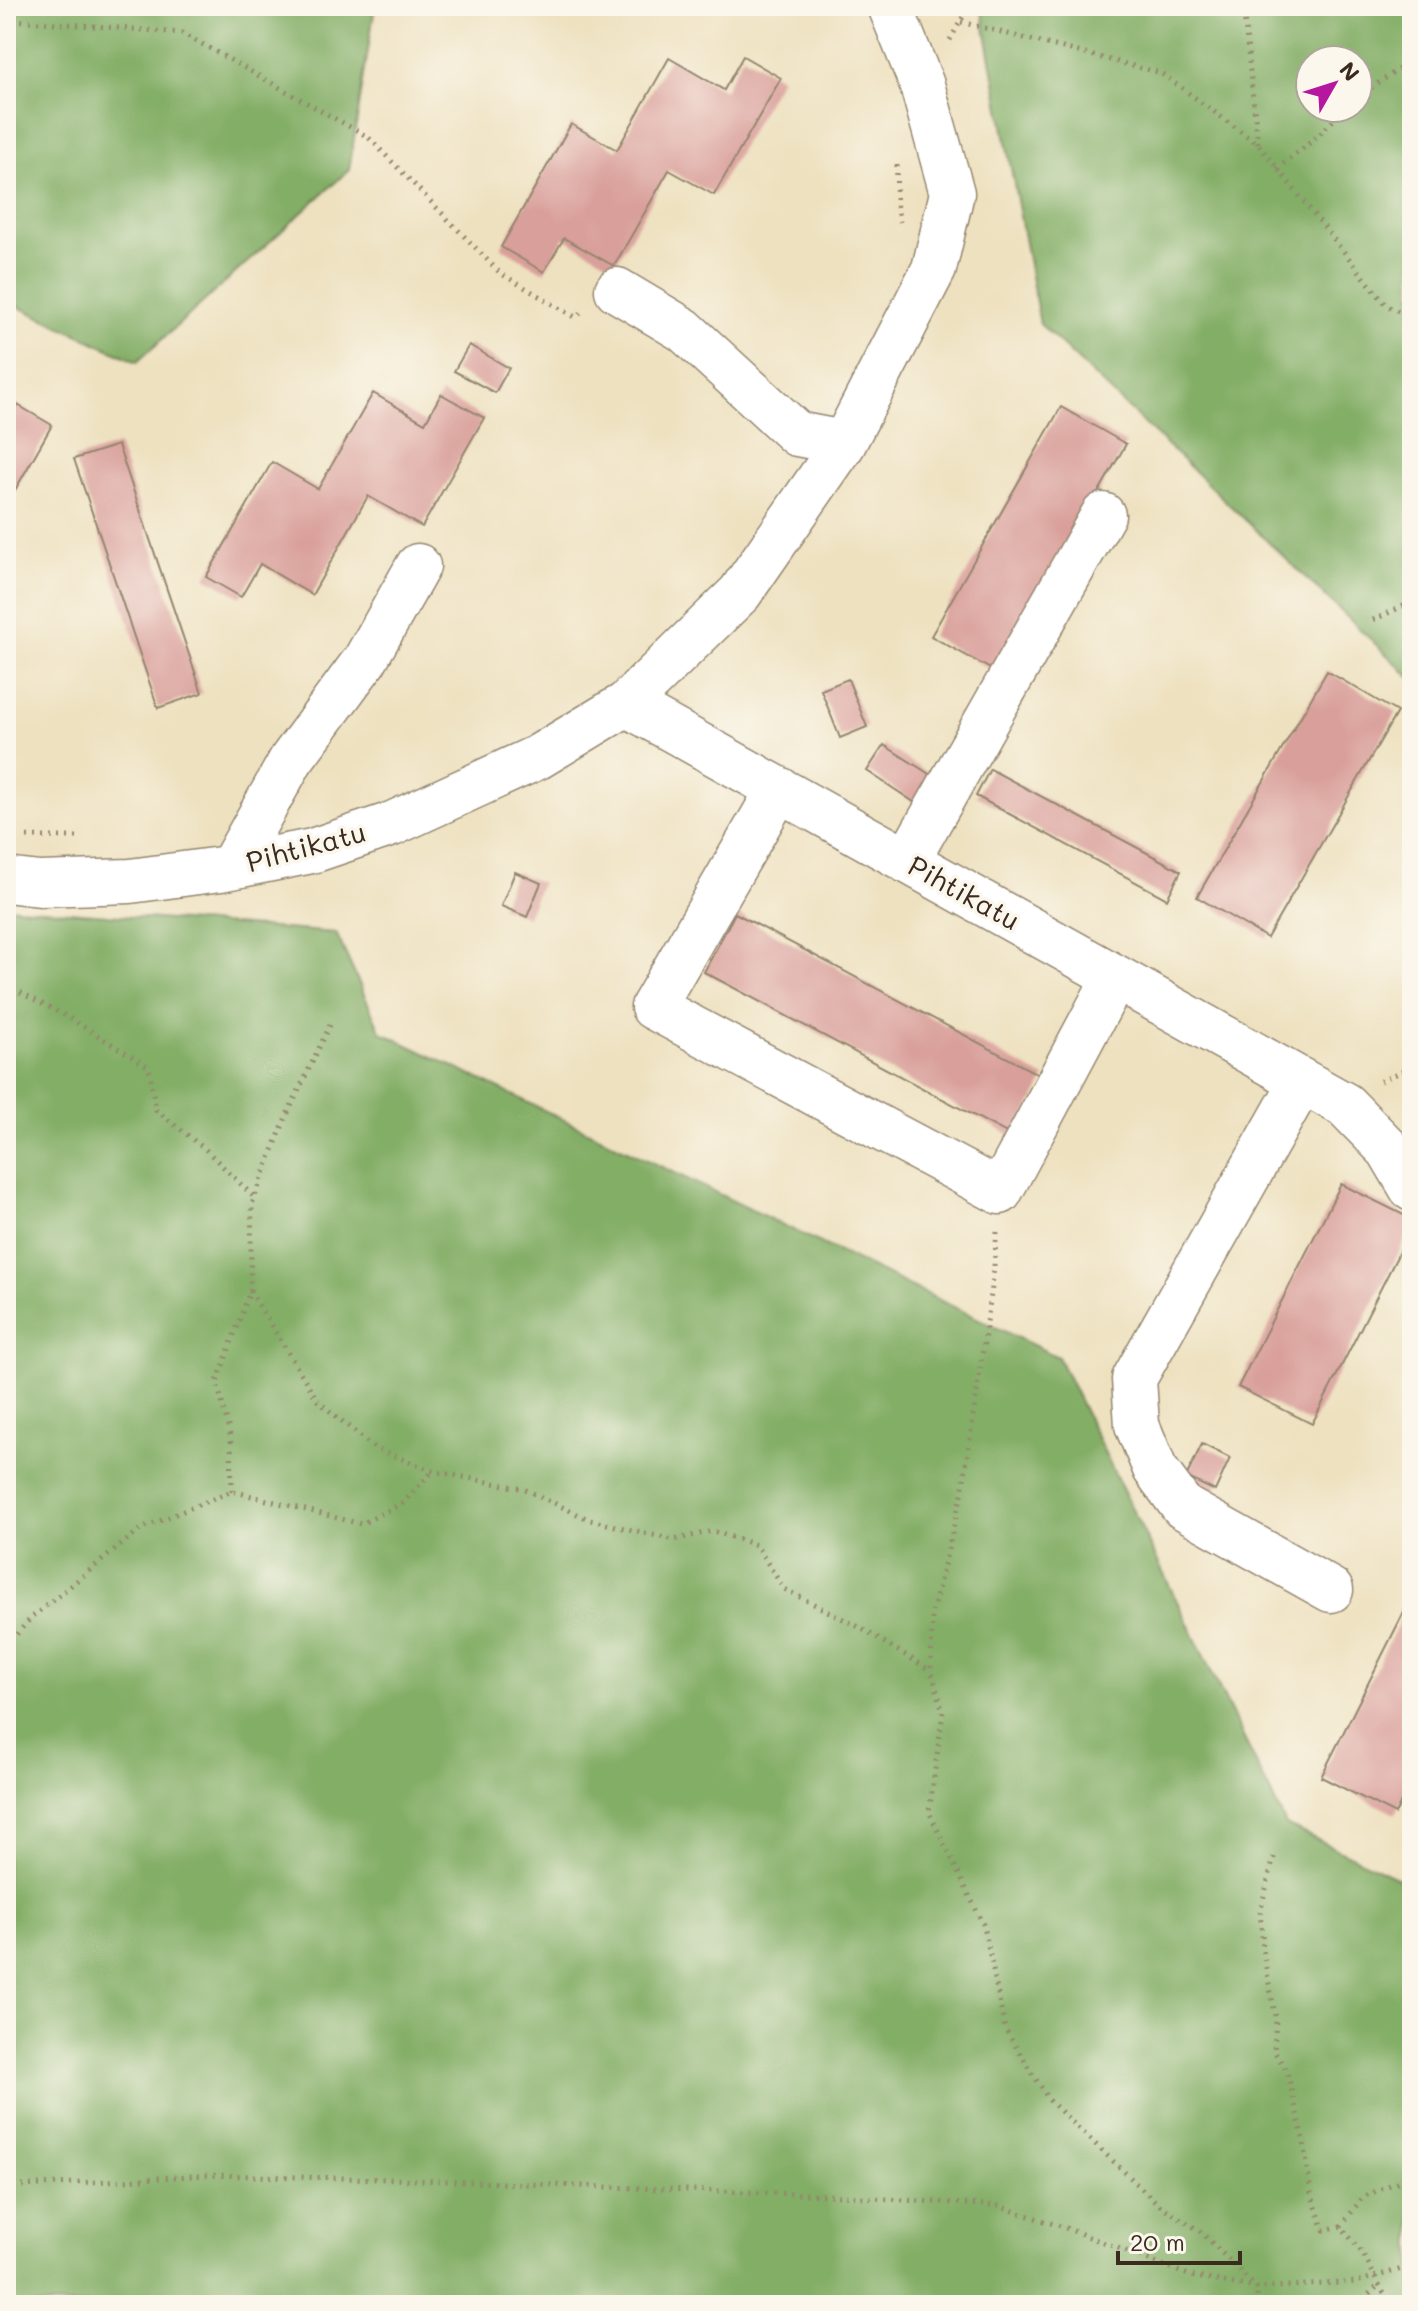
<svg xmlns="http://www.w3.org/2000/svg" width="1418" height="2311" viewBox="0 0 1418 2311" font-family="Mali,sans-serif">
<rect width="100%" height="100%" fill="#fbf7ec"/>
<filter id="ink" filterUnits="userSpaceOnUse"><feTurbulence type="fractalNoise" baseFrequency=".0125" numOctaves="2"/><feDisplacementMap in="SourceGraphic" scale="16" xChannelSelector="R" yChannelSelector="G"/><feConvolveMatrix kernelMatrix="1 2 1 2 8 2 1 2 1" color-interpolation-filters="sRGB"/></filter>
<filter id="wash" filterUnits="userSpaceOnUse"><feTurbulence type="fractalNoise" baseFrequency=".006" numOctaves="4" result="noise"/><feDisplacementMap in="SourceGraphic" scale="32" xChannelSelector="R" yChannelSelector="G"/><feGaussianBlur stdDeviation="1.8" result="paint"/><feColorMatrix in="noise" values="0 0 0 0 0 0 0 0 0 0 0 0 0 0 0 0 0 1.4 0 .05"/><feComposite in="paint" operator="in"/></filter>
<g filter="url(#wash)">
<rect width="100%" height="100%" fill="#eee1c0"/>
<!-- forest -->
<path fill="#83ae66" stroke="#5f6c42" stroke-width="2" fill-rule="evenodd" d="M6,6H375L349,170L137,362L6,301Z
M981,6H1412V679L1040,324ZM1310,60H1358V108H1310Z
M6,907L336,933L381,1032L1058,1357L1286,1825L1406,1882L1412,1873V2305H6Z"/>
<g id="blocks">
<!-- building -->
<path fill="#d99f9a" d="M743,56L781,78L714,195L669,170L614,266L564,238L544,272L501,247L571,124L617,150L669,58L724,90Z
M469,345L509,368L495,393L454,371Z
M373,393L425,423L441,394L484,418L422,527L368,496L312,595L260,564L241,597L206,577L272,462L318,489Z
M9,400L52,425L6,506V406Z
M1061,407L1126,444L996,672L931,636Z
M118,445L202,693L158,708L74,459Z
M1327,671L1397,712L1267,938L1197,897Z
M848,679L867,727L840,738L821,690Z
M884,745L934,777L917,804L867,771Z
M990,769L1181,871L1167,899L976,796Z
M515,872L541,883L527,917L501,906Z
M735,913L1045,1078L1014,1137L704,972Z
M1341,1184L1412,1219V1227L1312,1424L1238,1387Z
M1202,1444L1230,1458L1215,1491L1186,1477Z
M1412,1596V1780L1395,1814L1321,1777Z"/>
</g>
</g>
<g filter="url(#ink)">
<use href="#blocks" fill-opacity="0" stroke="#94866f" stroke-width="2"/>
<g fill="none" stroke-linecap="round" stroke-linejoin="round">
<!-- minor casing -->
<g stroke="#94866f" stroke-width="47">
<path id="minor" d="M617,290L684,330L797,434L844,443
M626,704L1345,1105L1389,1150L1412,1189
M779,789L653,1007L1000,1192L1115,977
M907,861L1103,515
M232,866L291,760L365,660L418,566
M6,880L40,884L130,881L221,869L312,851L392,824L538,757L626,704L740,593L844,443L934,269L952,193L922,85L890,6
M1302,1081L1134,1379L1137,1425L1155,1469L1183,1507L1331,1590"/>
</g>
<!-- path -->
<path stroke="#94866f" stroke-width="5" stroke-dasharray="2 6" stroke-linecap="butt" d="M1243,6L1258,144
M6,16L15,20L182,33L368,137L500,273L575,317L581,313
M961,22L1161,73L1258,144L1387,306L1412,317
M950,40L969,6
M1358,97L1412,60
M897,165L896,202L900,222
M1277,169L1317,137L1345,108
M1373,620L1412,602
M27,837H77
M6,985L66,1016L149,1067L156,1110L206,1150L255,1198
M1380,1081L1412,1067
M997,1232L992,1287L962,1494L932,1613L931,1670L943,1712L929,1812L984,1926L1005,2029L1049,2100L1158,2204L1200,2231L1257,2288V2305
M250,1291L318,1401L374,1448L433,1471L524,1489L590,1520L674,1540L713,1531L756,1545L784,1589L857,1626L930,1670
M232,1491L231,1439L217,1382L250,1291L252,1204L286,1117L330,1025
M6,1646L32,1617L142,1528L232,1491L361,1524L403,1503L433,1471
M1274,1857L1260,1912L1264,1958L1276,2019L1274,2051L1287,2071L1304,2143L1311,2193L1324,2230L1341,2226L1363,2254L1390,2305
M6,2187L209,2175L390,2179L827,2195L998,2206L1063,2227L1191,2276L1257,2288L1356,2282L1412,2266
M1341,2226L1363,2197L1399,2181L1412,2171
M1357,2305L1378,2286"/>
<!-- minor -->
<use href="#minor" stroke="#fff" stroke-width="44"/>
</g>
</g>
<g text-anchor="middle" stroke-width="7" stroke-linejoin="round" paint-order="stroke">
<!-- street labels -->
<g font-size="28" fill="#3b2a1e" stroke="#fbf7ec">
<text transform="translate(306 847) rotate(-15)" y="10">Pihtikatu</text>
<text transform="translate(964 893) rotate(29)" y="10">Pihtikatu</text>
</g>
</g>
<!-- margin -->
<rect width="1418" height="2311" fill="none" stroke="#fbf7ec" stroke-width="32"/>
<!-- north arrow -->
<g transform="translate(1334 84) rotate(51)"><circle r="38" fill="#fbf7ec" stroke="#aea59a" stroke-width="2"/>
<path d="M0-6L14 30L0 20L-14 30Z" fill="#b5179e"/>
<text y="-12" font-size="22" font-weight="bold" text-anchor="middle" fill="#3b2a1e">N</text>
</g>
<!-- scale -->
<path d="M1118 2251v12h122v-12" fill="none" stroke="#3b2a1e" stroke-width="4"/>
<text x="1130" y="2251" font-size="24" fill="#3b2a1e" stroke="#fbf7ec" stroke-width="6" paint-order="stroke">20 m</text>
</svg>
